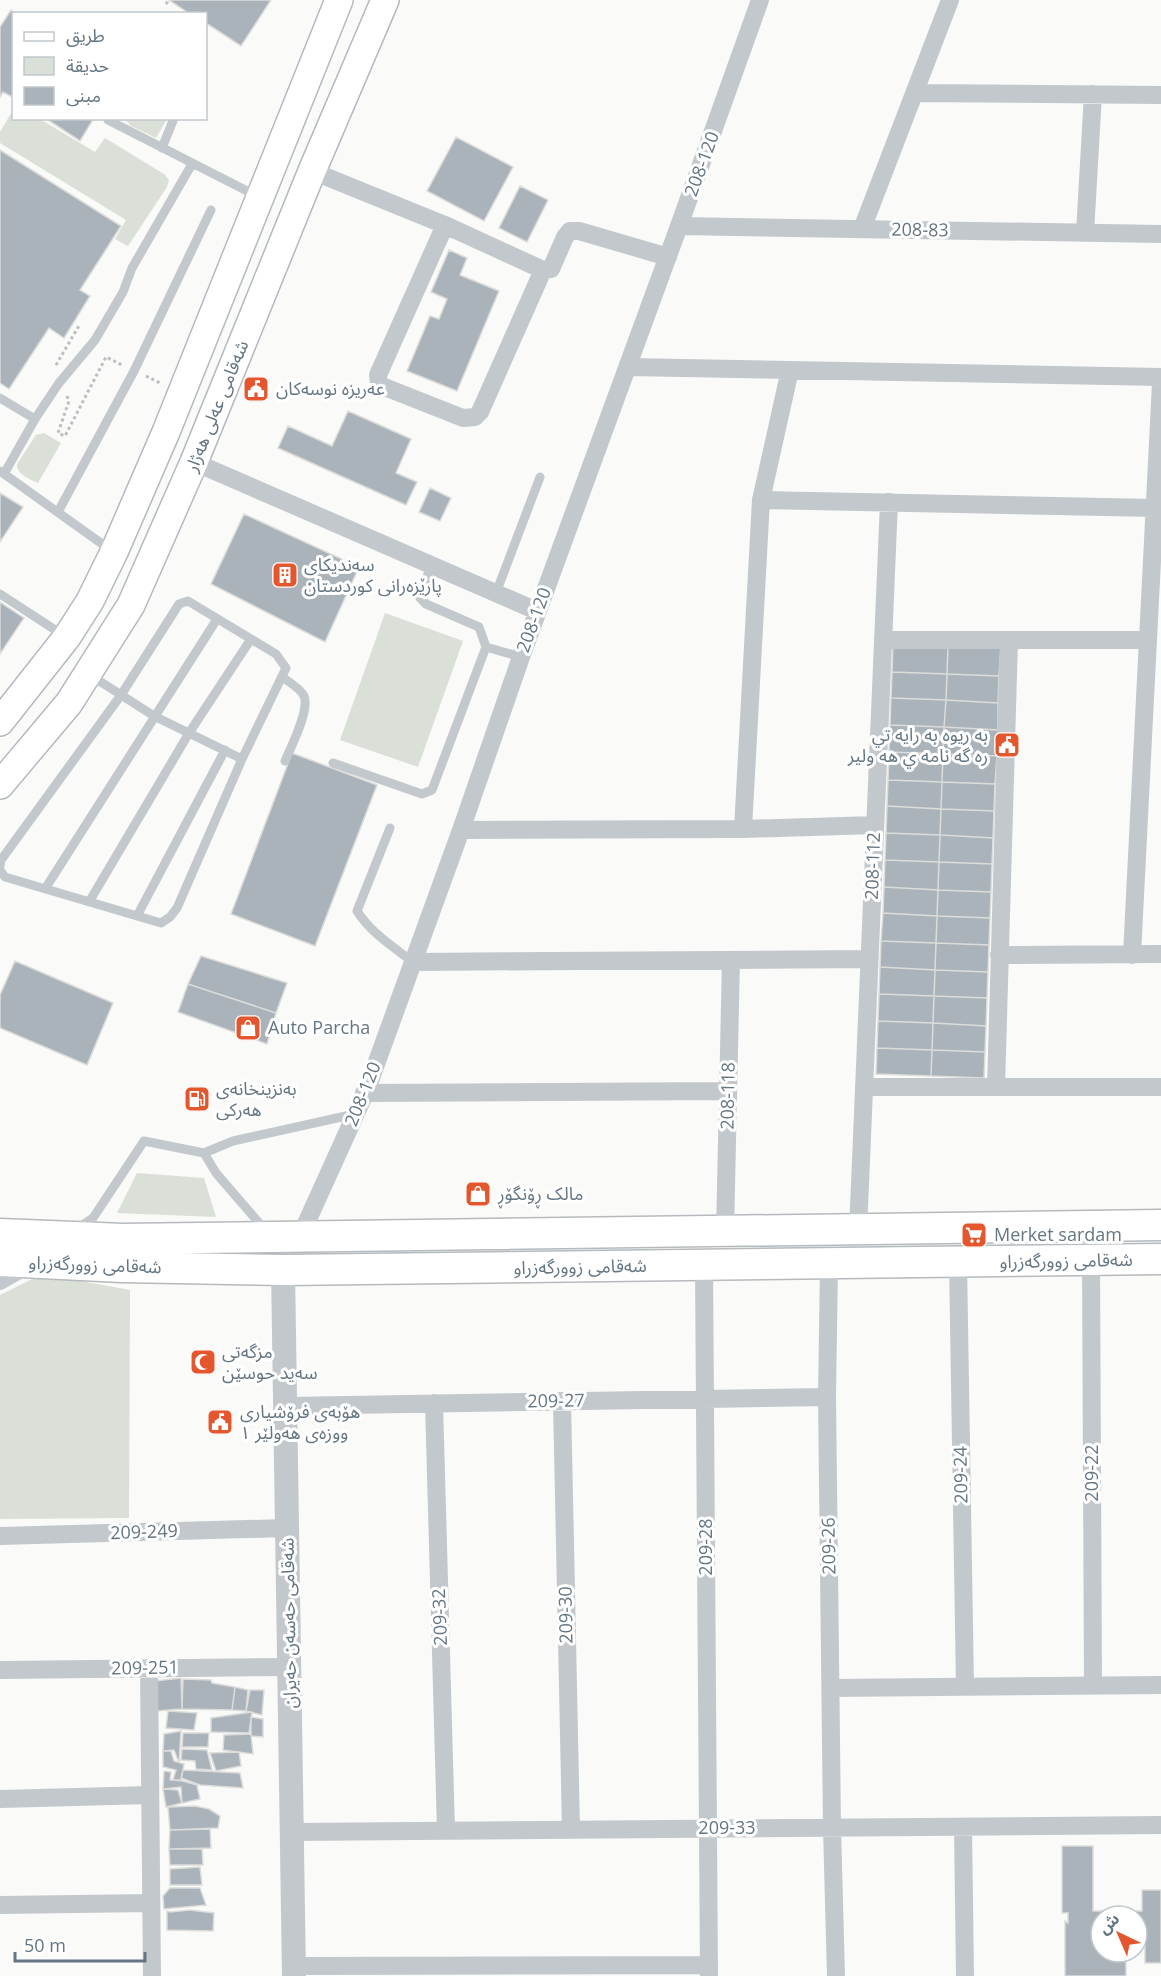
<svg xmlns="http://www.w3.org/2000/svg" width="1161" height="1976" viewBox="0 0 1161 1976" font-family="'Open Sans','Noto Sans Arabic',sans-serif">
<rect width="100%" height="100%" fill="#fafaf8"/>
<!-- green -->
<path fill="#dadfd7" d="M13,110L14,118L40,119L95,152L105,138L164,174L169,180L167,187L128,246L115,239L126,220L0,143V132Z
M125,119H167L156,138L131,126Z
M44,433L61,443L38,483C30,479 16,475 17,464L36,435Z
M385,613L463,641L418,767L340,740Z
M137,1173L204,1178L216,1217L117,1213Z
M42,1274L130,1290L129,1518L0,1519V1295Z"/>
<!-- building -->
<path fill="#aab3b9" stroke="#dcdcda" stroke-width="1.5" d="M169,0H271L241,46L206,23V14H190Z
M11,10L16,14H14V98L3,92L0,97V27Z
M45,118H94L80,141Z
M456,137L513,167L484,221L427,191Z
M0,150L121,226L80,290L90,296L64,338L49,328L9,389L0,383Z
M520,186L548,200L527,242L499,228Z
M449,250L467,258L460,275L499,291L457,391L407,371L430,316L439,319L447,299L431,292Z
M348,411L411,439L396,473L417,482L406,505L278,448L288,426L332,446Z
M430,488L451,498L440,521L419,512Z
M0,493L23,507L0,542Z
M244,514L359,567L325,642L211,584Z
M0,602L24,618L0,654Z
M893,643L948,646L947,674L892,672Z
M948,646L1001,648L999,676L947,674Z
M892,672L947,674L946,700L891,698Z
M947,674L999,676L998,703L946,700Z
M891,698L946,700L944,727L890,725Z
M946,700L998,703V730L944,727Z
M890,725L944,727L943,754L889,752Z
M944,727L998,730L997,756L943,754Z
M889,752L943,754L942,782L888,780Z
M292,753L377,785L315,946L231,914Z
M943,754L997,756L995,784L942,782Z
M888,780L942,782L941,809L887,806Z
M942,782L995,784L994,811L941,809Z
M887,806L941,809L940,835L886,833Z
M941,809L994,811L993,838L940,835Z
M886,833L940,835L939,862L885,860Z
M940,835L993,838L992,864L939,862Z
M885,860L939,862L938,890L884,887Z
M939,862L992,864L991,892L938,890Z
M884,887L938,890L937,916L883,913Z
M938,890L991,892L990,918L937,916Z
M883,913L937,916L936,943L881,941Z
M937,916L990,918L989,945L936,943Z
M881,941L936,943L935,970L880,967Z
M936,943L989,945L988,972L935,970Z
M201,956L287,983L276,1013L188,984Z
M15,961L113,1003L87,1065L0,1028V995Z
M880,967L935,970L934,996L879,994Z
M935,970L988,972L987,998L934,996Z
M188,984L276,1013L267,1044L178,1012Z
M879,994L934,996L933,1023L878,1021Z
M934,996L987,998L986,1026L933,1023Z
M878,1021L933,1023L932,1050L877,1048Z
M933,1023L986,1026L985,1052L932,1050Z
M877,1048L932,1050L931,1076L876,1074Z
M932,1050L985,1052L984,1078L931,1076Z
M181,1678L182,1709L157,1711L155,1681Z
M183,1679L211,1680L212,1683L235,1687L232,1710L182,1709Z
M235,1687L248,1690L246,1711L232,1710Z
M250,1690H264L262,1715L246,1711Z
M168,1711L197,1713L194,1730L166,1728Z
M252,1712L249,1733L211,1732V1718Z
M251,1717L263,1719V1737L251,1736Z
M181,1731L179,1763L174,1750L163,1751L164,1734Z
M183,1733H209L208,1747H182Z
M251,1734L253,1754L223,1750L224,1735Z
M182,1749L207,1750L212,1770L196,1769L195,1761L181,1760Z
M163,1751H171L174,1761L184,1764L181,1781L173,1780L176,1770L163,1767Z
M239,1752L241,1766L216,1771L210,1753Z
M183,1770L240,1773L243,1788L200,1785L181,1778Z
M164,1771L171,1772L170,1780H179L197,1785L200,1799L182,1803L181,1787L163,1789Z
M163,1789L178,1790L182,1803L166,1807Z
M195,1806L209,1809L220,1816L218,1828L170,1830L168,1807Z
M210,1829L211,1848L169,1849L170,1830Z
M1062,1846H1093V1911H1142V1890H1161V1963H1145V1939H1137V1916H1101V1952H1126V1976H1065V1921L1068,1923V1913H1062Z
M169,1849H202L203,1865H170Z
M200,1867L202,1885H170V1869Z
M170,1888H200L206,1905L164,1909L163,1896Z
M190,1910L214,1913L213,1931L167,1930V1911L170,1912Z"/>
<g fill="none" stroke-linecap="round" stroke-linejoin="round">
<!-- secondary casing -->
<g stroke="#b3babf" stroke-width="30">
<path id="secondary" d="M0,722L67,637L90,601L114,552L166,432L339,0
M0,785L69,703L131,605L194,462L312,171L385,0"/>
</g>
<!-- primary casing -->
<g stroke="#b5babe" stroke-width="33">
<path id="primary" d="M0,1234L123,1239L1161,1225
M0,1261L122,1267L283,1270L1161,1259"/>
</g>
<!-- path -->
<path stroke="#bbbfc2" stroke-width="3" stroke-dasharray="3 3" stroke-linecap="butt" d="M166,4L169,0
M56,365L80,324
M146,376L162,384
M67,396L69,401L58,433L65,436L106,357L124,366"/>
<!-- service -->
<path stroke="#c3c8cc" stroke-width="9" d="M108,120L257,196
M162,148L174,118
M0,398L35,419
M0,471L112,551
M4,474L35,419L59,383L95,340L123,292L132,268L192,164
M58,512L134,371L211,210
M431,565L420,598L426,604L479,627L486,647L521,657
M496,593L540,477
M0,594L66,637
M90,675L154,716L242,759
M282,677C289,682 300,688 304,696C310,710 291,747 285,761
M333,763L422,794L432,790L486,647
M390,828L357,911C371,933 392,946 413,962
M0,866L1,860L121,695L179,604L188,601L276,654L286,668L242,759L177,908L170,917L161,923L5,877L0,870
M45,889L217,619
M89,902L189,733L251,639
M137,916L225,750
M204,1153L233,1141L355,1114
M78,1228L93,1218L144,1141L204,1153L216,1173L266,1231"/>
<!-- minor -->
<path stroke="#c3c8cc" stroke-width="18" d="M914,93L1161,95
M312,171L445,225L543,270L551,269L565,237L570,231H579L668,257
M445,225L378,375L379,383L382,386L463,418L475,417L480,412L543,270
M679,226L1161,234
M862,229L950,0
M1085,233L1093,94
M628,367L1161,377
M194,462L537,611
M761,500L1155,508
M883,640H1148
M743,829L761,500L790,370
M461,830L743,829L875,825
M999,955L1161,954
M1132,955L1161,383
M413,962L869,959
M864,1087H1161
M996,1087L1009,640
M364,1093L728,1091
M858,1231L889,502
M725,1232L731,960
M300,1237L367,1089L461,830L521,657L679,226L760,0
M1091,1260L1093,1686
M958,1262L965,1687
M829,1264L827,1397L832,1828L836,1976
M704,1265L709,1976
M0,1281L28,1265
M562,1401L571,1830
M434,1403L446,1831
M286,1406L827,1397
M0,1536L287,1528
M149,1668L152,1976
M0,1670L290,1667
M831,1688L1161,1685
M0,1799L150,1795
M963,1827L965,1976
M292,1832L1161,1825
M0,1905L151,1903
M294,1966L709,1965"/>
<!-- tertiary -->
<path stroke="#c3c8cc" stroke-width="24" d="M283,1270L294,1976"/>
<!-- secondary -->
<use href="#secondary" stroke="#fff" stroke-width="27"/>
<!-- primary -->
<use href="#primary" stroke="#fff" stroke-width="30"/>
</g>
<!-- icons -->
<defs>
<g id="civic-square" transform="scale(1.35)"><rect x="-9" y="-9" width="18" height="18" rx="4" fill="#e4572e" stroke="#fff"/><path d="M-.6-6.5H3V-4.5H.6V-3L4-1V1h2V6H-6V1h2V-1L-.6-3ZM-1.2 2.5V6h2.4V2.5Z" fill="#fff"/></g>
<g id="building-square" transform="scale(1.35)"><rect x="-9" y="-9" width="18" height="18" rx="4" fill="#e4572e" stroke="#fff"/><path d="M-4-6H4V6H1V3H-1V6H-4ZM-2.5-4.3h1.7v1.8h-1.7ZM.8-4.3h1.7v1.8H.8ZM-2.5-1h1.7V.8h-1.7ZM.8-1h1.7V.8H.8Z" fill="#fff"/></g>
<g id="shop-square" transform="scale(1.35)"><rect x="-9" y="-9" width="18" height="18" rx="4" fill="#e4572e" stroke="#fff"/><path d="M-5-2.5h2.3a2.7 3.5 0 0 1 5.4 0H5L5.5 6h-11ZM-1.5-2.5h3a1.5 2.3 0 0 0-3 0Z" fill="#fff"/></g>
<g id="fuel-square" transform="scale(1.35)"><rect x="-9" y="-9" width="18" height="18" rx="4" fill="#e4572e" stroke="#fff"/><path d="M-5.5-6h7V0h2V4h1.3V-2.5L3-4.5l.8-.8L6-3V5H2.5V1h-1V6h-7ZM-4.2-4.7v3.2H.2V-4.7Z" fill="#fff"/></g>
<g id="supermarket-square" transform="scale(1.35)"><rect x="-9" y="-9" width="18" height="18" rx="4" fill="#e4572e" stroke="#fff"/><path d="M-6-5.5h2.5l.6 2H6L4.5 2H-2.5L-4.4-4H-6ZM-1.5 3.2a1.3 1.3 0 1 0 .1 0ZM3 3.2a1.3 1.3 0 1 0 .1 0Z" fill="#fff"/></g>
<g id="mosque-square" transform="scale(1.35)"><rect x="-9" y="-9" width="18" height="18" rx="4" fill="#e4572e" stroke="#fff"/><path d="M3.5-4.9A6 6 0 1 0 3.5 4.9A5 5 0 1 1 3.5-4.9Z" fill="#fff"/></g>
</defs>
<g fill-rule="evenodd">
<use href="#civic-square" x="256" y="389"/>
<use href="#building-square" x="285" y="575"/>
<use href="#civic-square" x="1007" y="745"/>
<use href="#shop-square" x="248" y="1028"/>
<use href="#fuel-square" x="197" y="1099"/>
<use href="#shop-square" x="478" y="1194"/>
<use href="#supermarket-square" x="974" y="1235"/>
<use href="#mosque-square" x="203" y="1362"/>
<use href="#civic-square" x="220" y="1422"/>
</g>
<g text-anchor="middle" stroke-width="6" stroke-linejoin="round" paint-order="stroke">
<!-- street labels -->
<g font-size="18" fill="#657683" stroke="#fff">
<text transform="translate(702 164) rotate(-70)" y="6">208-120</text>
<text transform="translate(920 230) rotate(1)" y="6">208-83</text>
<text transform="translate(217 406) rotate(-68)" y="6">شەقامی عەلی هەژار</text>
<text transform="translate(534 620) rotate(-70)" y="6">208-120</text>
<text transform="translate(873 866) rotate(-88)" y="6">208-112</text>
<text transform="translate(363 1094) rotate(-68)" y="6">208-120</text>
<text transform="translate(728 1096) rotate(-89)" y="6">208-118</text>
<text transform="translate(1066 1261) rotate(-1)" y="6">شەقامی زوورگەزراو</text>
<text transform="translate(95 1265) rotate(2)" y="6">شەقامی زوورگەزراو</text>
<text transform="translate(580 1267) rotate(-1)" y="6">شەقامی زوورگەزراو</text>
<text transform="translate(556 1401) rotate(-1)" y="6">209-27</text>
<text transform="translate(1092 1473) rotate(-90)" y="6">209-22</text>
<text transform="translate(961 1475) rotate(-91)" y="6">209-24</text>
<text transform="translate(144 1532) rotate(-2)" y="6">209-249</text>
<text transform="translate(829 1546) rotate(-91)" y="6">209-26</text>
<text transform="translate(706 1547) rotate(-90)" y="6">209-28</text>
<text transform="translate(566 1615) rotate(-91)" y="6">209-30</text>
<text transform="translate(440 1617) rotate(-92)" y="6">209-32</text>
<text transform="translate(289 1623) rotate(-91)" y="6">شەقامی حەسەن حەیران</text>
<text transform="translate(145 1668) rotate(-1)" y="6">209-251</text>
<text x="727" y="1834">209-33</text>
</g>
<!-- poi labels -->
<g font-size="18" fill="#657683" stroke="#fff" text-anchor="start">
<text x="276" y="395">عەریزە نوسەکان</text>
<text x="304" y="571">سەندیکای<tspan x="304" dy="21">پارێزەرانی کوردستان</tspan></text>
<text x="988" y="741" text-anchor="end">به ريوه به رايه تي<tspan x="988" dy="21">ره گه نامه ي هه ولير</tspan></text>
<text x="268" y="1034">Auto Parcha</text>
<text x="216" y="1095">بەنزینخانەی<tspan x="216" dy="21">هەرکی</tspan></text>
<text x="498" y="1200">مالک ڕۆنگۆڕ</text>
<text x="994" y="1241">Merket sardam</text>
<text x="222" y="1358">مزگەتی<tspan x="222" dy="21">سەید حوسێن</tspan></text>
<text x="240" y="1418">هۆبەی فرۆشیاری<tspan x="240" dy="21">ووزەی هەولێر ١</tspan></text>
</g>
</g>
<!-- legend -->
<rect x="12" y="12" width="195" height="108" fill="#ffffff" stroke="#c1c8cd" stroke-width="1.5"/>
<rect x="24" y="32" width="30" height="9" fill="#ffffff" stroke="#c1c8cd" stroke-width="1.5"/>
<text x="66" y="42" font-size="18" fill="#657683">طريق</text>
<rect x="24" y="57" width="30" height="18" fill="#dadfd7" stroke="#c1c8cd" stroke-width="1.5"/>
<text x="66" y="72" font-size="18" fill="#657683">حديقة</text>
<rect x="24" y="87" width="30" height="18" fill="#aab3b9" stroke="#c1c8cd" stroke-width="1.5"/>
<text x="66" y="102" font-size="18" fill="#657683">مبنى</text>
<!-- north arrow -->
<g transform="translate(1119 1934) rotate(316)"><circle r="28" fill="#ffffff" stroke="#c1c8cd" stroke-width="1.5"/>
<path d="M0-4.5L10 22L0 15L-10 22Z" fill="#e4572e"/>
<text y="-9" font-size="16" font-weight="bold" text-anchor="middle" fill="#657683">ش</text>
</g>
<!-- scale -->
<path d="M15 1952v9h130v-9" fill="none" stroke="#657683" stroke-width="3"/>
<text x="24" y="1952" font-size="18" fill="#657683" stroke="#ffffff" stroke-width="4.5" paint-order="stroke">50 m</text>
</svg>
